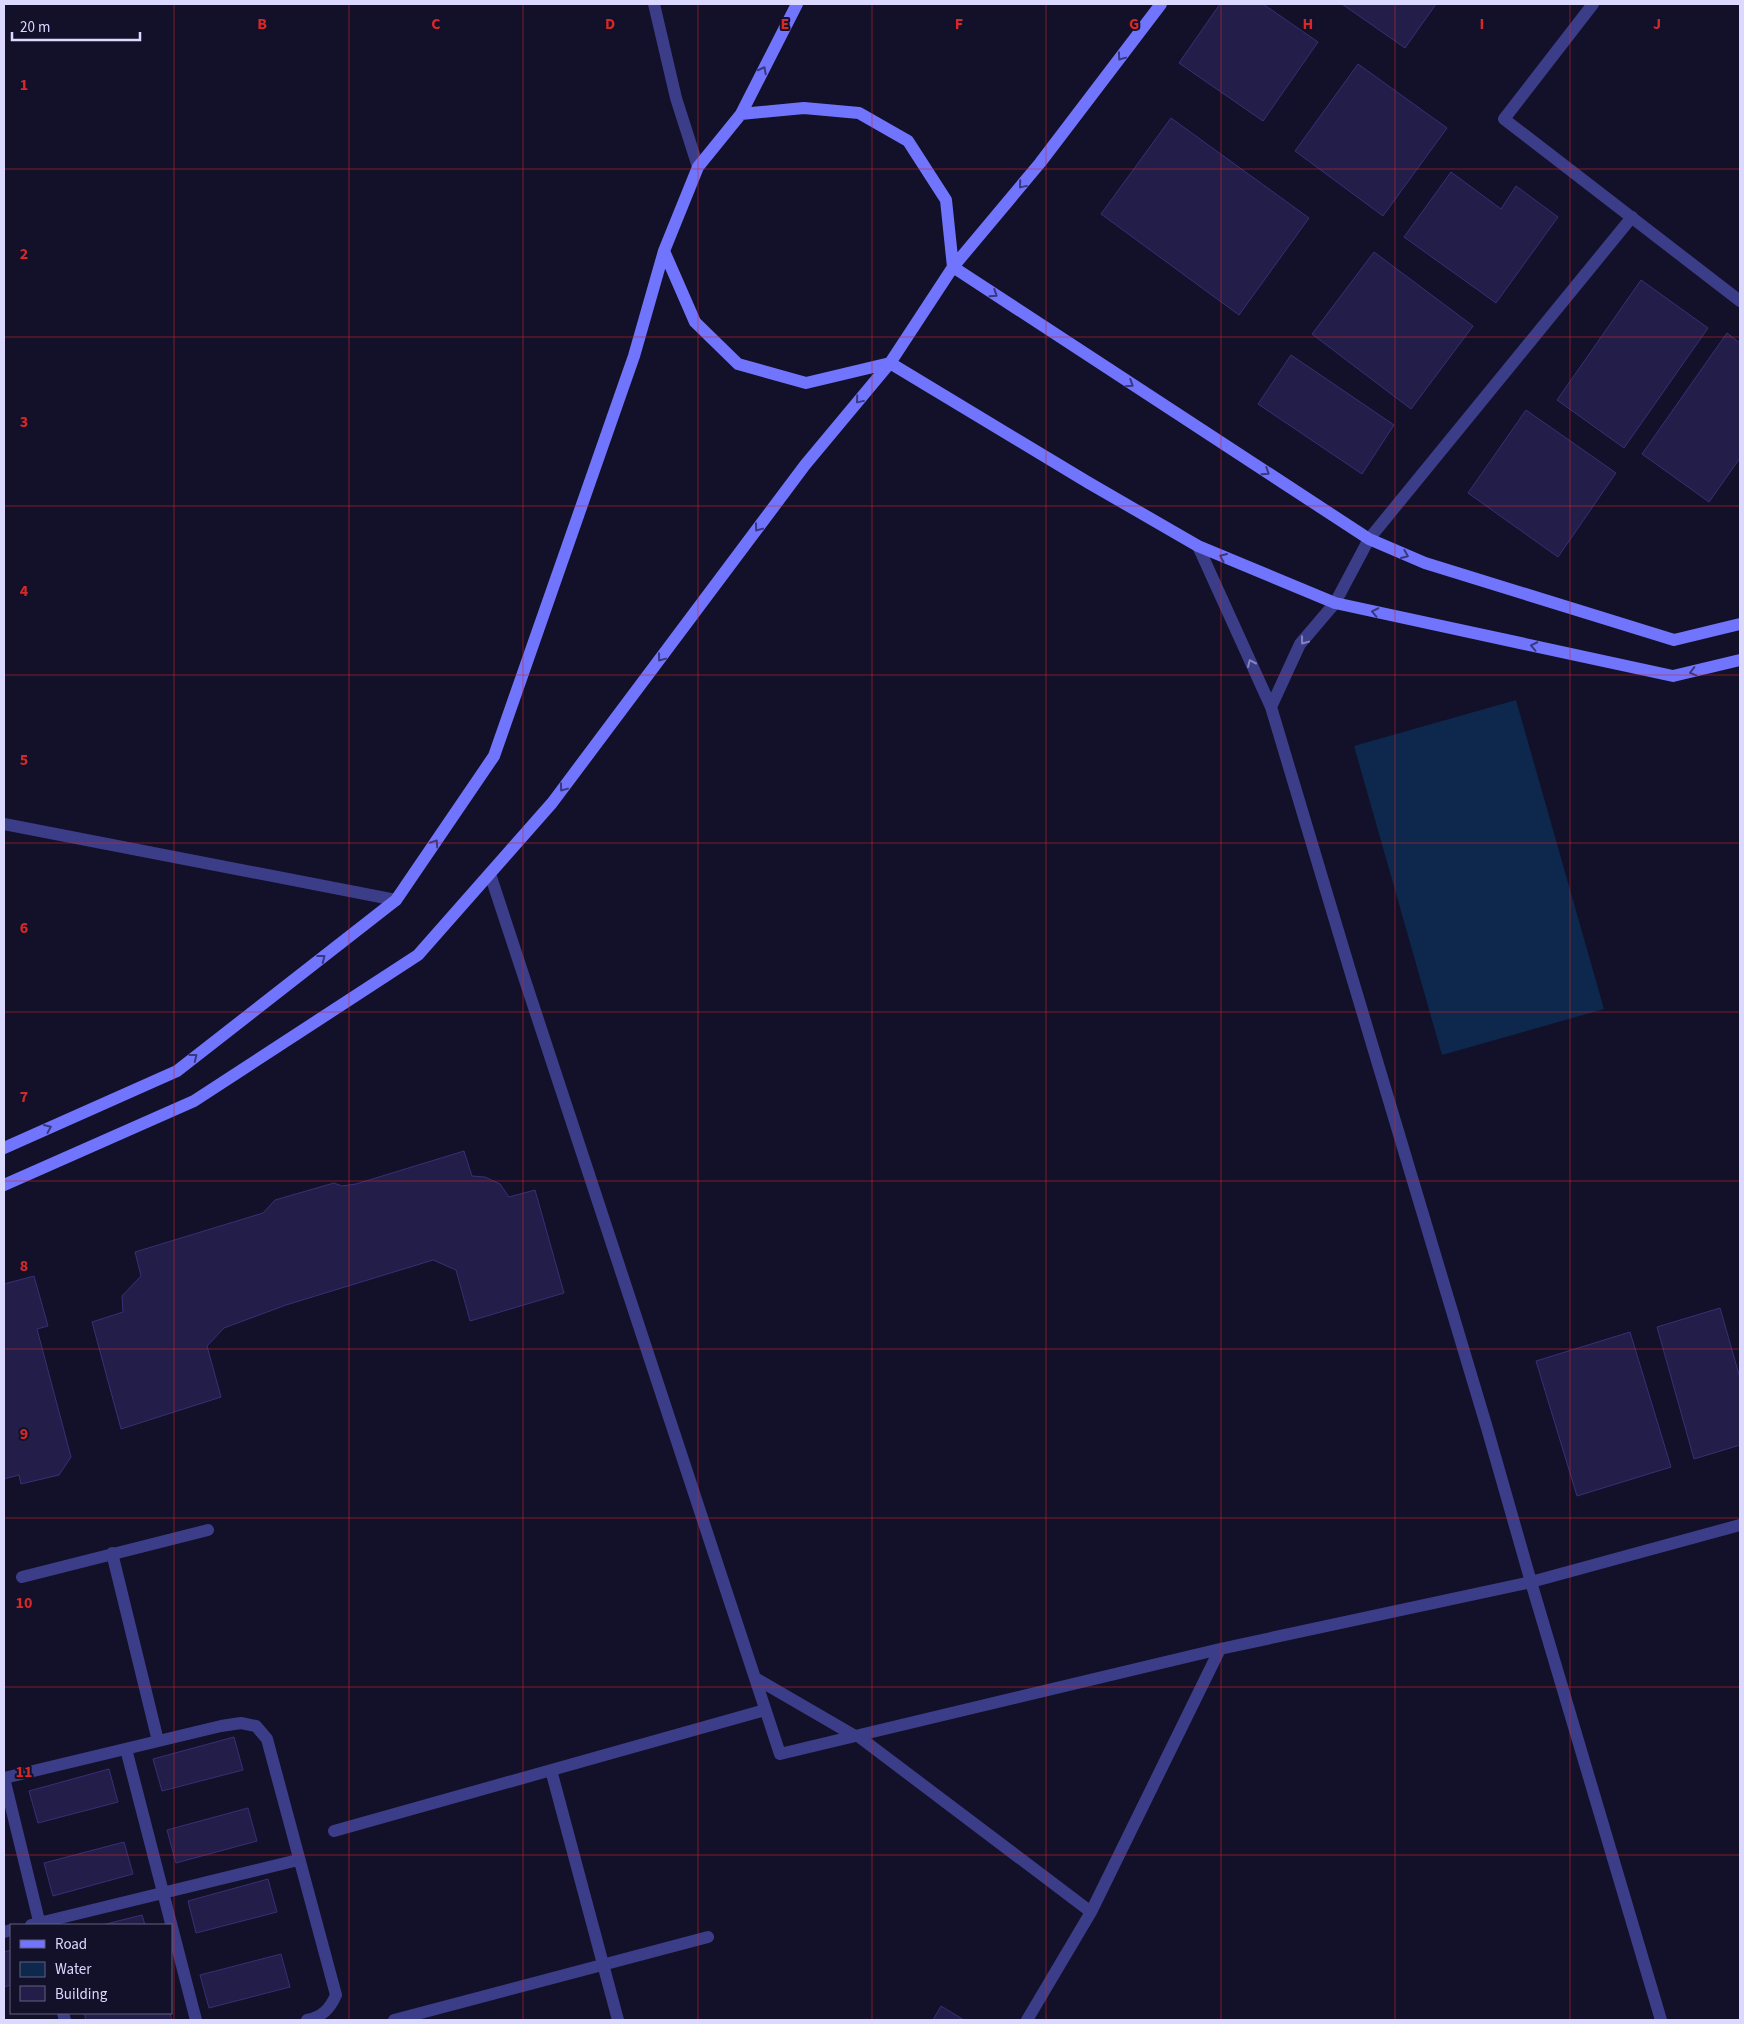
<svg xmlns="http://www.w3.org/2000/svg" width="1744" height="2024" viewBox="0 0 1744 2024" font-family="'Source Sans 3',sans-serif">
<rect width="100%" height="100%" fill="#131029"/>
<!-- water -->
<path fill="#0d284c" d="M1516,700L1604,1009L1442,1055L1354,746Z"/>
<!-- building -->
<path fill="#231d4a" stroke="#392f76" d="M1220,4H1263L1318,42L1263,121L1179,63Z
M1342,4H1436L1405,48Z
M1358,64L1447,128L1383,216L1295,151Z
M1171,118L1309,218L1239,315L1101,214Z
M1451,172L1501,209L1516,186L1558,217L1496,303L1404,237Z
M1374,252L1473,326L1411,409L1312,334Z
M1641,280L1708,328L1624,448L1557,400Z
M1727,333L1740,343V458L1709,502L1642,454Z
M1291,355L1394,425L1362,474L1258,404Z
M1526,410L1616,473L1558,557L1468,493Z
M464,1151L472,1176L485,1177L500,1184L509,1197L535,1190L564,1293L470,1321L456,1270L433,1260L286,1305L224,1328L207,1346L221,1397L121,1429L92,1322L123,1312L122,1296L141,1276L135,1252L263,1213L275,1200L334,1183L342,1186L356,1184Z
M34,1276L48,1326L37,1329L71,1457L59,1475L21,1484L19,1475L4,1479V1284Z
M1720,1308L1740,1378V1445L1694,1459L1657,1327Z
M1630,1332L1671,1467L1577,1496L1536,1361Z
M234,1737L243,1770L162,1791L153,1759Z
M109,1769L118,1802L38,1823L29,1791Z
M248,1808L257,1841L176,1863L167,1830Z
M124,1842L133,1874L53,1896L44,1863Z
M268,1879L277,1912L196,1933L188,1901Z
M142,1915L145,1925H102Z
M11,1950V1985L4,1987V1952Z
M281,1954L290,1987L209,2008L200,1975Z
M941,2006L964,2020H933Z
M84,2013H170L172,2020H86Z"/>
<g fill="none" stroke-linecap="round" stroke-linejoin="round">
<!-- minor -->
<path stroke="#3c3d88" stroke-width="12" d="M1593,4L1504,119L1740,301
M1369,539L1632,217
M4,824L396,900
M490,874L780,1754L1220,1649
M112,1553L158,1741
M22,1577L208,1530
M755,1678L855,1736H858L1091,1912
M126,1749L196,2020
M551,1770L618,2020
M4,1778L221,1726L241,1723L256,1726L267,1739L336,1995C330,2009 322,2017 307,2020
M4,1778L40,1925
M334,1831L765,1710
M31,1925L298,1860
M4,1932L11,1930
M63,2013L65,2020
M394,2020L708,1937
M1027,2020L1091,1912L1220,1649L1531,1582L1740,1525"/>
<!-- tertiary -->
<path stroke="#3c3d88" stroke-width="12" d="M654,4L676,98L698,167
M1198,546L1271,707L1487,1428L1531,1582L1661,2020
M1271,707L1300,644L1335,603L1369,539"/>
<!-- secondary -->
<path stroke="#7175fe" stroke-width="12" d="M1161,4L1040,163L953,267L1369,539L1425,563L1674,640L1740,624
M804,108L859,113L908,141L946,200L953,267L890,363L806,383L738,364L695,322L664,251L698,167L741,114Z
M741,114L797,4
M4,1148L177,1071L396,900L494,756L634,356L664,251
M4,1185L194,1101L418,955L552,803L805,465L890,363L1089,483L1198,546L1335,603L1673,676L1740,660"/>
</g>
<!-- one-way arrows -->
<defs><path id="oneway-chevron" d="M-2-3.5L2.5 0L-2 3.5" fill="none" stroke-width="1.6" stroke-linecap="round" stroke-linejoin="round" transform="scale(1.25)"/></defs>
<g stroke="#39387e">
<use href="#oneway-chevron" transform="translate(1121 57) rotate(127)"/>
<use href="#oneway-chevron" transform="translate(763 70) rotate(-63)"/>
<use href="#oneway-chevron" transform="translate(1022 185) rotate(130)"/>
<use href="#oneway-chevron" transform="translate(994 294) rotate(33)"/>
<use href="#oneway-chevron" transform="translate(1130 384) rotate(33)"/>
<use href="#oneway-chevron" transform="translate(859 400) rotate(130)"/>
<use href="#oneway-chevron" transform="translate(1266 472) rotate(33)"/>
<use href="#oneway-chevron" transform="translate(758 528) rotate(127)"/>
<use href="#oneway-chevron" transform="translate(1405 555) rotate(23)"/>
<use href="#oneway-chevron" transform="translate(1223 557) rotate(-157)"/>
<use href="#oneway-chevron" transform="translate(1375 612) rotate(-168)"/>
<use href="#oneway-chevron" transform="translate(1534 646) rotate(-168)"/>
<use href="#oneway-chevron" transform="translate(661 658) rotate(127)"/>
<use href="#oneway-chevron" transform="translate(1693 672) rotate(166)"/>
<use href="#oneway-chevron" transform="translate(563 788) rotate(127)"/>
<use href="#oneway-chevron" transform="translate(435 843) rotate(-56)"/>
<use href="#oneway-chevron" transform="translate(322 958) rotate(-38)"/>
<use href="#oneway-chevron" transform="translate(194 1057) rotate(-38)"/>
<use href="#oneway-chevron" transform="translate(48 1128) rotate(-24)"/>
</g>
<g stroke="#8483be">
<use href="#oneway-chevron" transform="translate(1304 641) rotate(127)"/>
<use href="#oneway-chevron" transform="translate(1251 663) rotate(-114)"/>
</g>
<!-- grid -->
<path fill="none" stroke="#d62828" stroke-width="1" stroke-opacity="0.55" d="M174,4V2020M349,4V2020M523,4V2020M698,4V2020M872,4V2020M1046,4V2020M1221,4V2020M1395,4V2020M1570,4V2020M4,169H1740M4,337H1740M4,506H1740M4,675H1740M4,843H1740M4,1012H1740M4,1181H1740M4,1349H1740M4,1518H1740M4,1687H1740M4,1855H1740"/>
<g font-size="16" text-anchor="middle" font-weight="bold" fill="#d62828" stroke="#131029" stroke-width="4" stroke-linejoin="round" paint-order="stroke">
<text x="262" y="29">B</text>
<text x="436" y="29">C</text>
<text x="610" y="29">D</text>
<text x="785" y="29">E</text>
<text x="959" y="29">F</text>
<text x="1134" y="29">G</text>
<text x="1308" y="29">H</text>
<text x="1482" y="29">I</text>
<text x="1657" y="29">J</text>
<text x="24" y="90">1</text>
<text x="24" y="259">2</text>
<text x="24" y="427">3</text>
<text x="24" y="596">4</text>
<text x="24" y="765">5</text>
<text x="24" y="933">6</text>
<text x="24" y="1102">7</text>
<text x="24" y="1271">8</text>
<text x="24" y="1439">9</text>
<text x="24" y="1608">10</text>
<text x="24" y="1777">11</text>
</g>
<!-- border -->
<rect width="1744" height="2024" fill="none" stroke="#dbd9ff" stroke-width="10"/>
<!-- legend -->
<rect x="10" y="1924" width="162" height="90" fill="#131029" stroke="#63607f"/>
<rect x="20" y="1940" width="25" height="8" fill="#7175fe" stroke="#63607f"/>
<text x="55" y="1949" font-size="15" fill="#dbd9ff">Road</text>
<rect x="20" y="1962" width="25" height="15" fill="#0d284c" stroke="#63607f"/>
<text x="55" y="1974" font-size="15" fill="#dbd9ff">Water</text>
<rect x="20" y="1986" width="25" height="15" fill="#231d4a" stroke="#63607f"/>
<text x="55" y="1999" font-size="15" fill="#dbd9ff">Building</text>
<!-- scale -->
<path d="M12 32v8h128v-8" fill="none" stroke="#dbd9ff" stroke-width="2.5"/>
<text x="20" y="32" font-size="15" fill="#dbd9ff" stroke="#131029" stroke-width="4" paint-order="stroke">20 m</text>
</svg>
